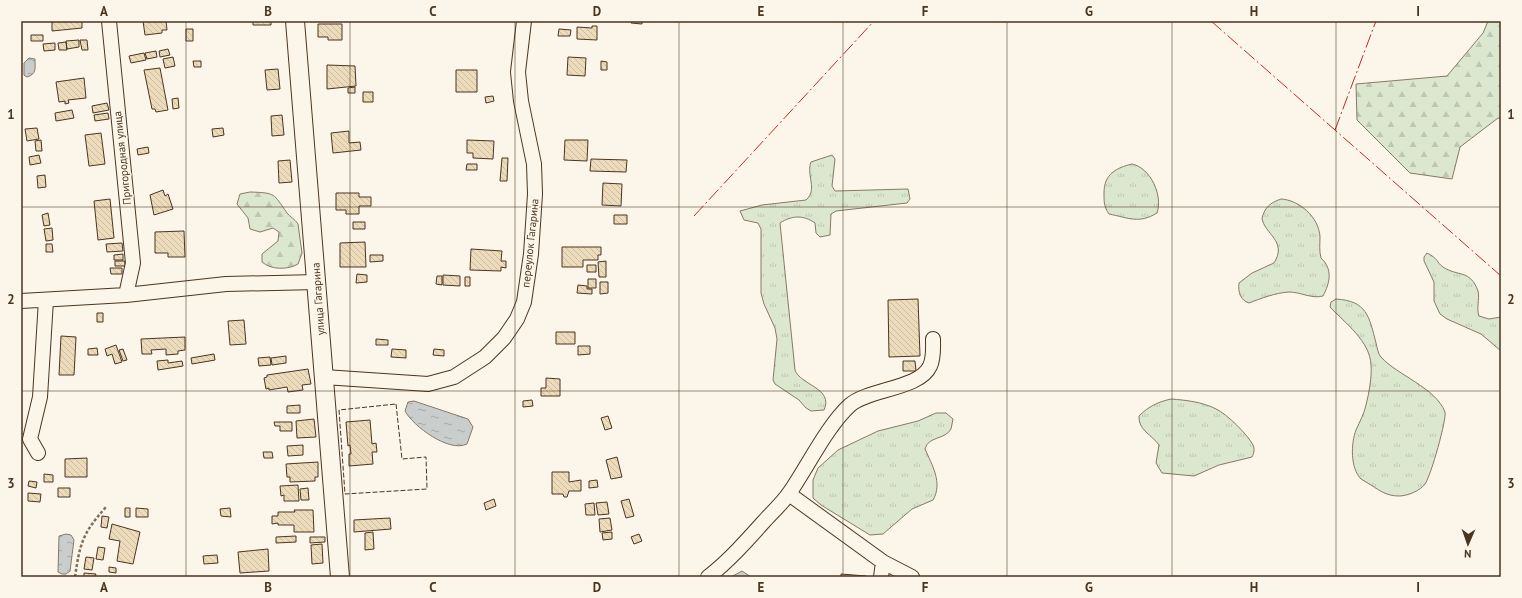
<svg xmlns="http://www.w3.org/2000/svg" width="1522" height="598" viewBox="0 0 1522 598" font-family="'PT Sans',sans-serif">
<defs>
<pattern id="grass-tufts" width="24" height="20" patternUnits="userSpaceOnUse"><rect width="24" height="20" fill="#dce7d0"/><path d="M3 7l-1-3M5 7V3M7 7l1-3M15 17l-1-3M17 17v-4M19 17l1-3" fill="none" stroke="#bec7b2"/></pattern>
<pattern id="forest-firs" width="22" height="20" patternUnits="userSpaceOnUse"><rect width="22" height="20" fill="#dce7d0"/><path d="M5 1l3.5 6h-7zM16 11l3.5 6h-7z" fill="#bec7b2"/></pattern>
<pattern id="water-ripples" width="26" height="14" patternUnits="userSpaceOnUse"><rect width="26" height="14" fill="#c9cecd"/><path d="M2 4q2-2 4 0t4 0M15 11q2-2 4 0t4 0" fill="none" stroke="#a5a8a6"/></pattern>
<pattern id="building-back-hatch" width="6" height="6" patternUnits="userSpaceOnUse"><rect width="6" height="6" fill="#ecdcbc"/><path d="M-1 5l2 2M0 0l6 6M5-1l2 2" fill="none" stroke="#ccbda1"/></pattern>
</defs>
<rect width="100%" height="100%" fill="#fbf6e9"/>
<!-- grass -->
<path fill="url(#grass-tufts)" stroke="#887966" d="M832,155L835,159L832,186L835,191L908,189L910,199L907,203L836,211L831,214L830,235L820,237L816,233L815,223C804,215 792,215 780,223L795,370C800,385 834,388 824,410L811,411L806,408L799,400L775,384L773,380L777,339L775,328L764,304L761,293V229L758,223L744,220L740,211L762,205L806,200C818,190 806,175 811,162Z
M1132,164C1151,168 1163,196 1157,213C1139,224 1129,218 1109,214C1104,207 1104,202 1104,193C1104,174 1116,168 1132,164Z
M1281,199C1299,200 1319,217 1320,237C1320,244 1319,251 1321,258C1333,269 1330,283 1323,296C1311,299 1301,292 1289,292C1275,293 1262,298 1249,303C1240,300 1238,292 1239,283L1252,273L1274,263C1288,241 1264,234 1262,218C1265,207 1270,203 1281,199Z
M1427,253C1439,259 1436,262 1443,267C1458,277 1470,269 1478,291C1480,299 1476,309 1479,316L1489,319L1501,317V351L1481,334L1447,319L1440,314L1434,301V282L1424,261V257Z
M1336,299C1367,301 1369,316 1376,343C1377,347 1378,354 1381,357C1397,375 1436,388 1445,412C1447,418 1431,476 1425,484C1420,491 1407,496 1399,496C1387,496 1380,491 1371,485C1368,483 1364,481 1361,479C1350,468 1351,443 1356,430C1360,421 1364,414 1366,405C1369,393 1372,377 1371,365C1370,341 1345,323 1330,307L1331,302Z
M1171,399C1185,400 1203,402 1216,409C1227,414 1248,435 1253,445C1255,449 1254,453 1252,457L1219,465L1194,476L1162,473L1156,463L1159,445C1152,435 1138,430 1139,416C1149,406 1158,402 1171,399Z
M936,413H946L953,419C952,422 952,426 951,429C945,440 928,436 925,449C932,465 943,483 933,500L912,509L883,534L870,535L821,505L813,498V480L818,468L838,450L878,431L918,421Z"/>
<!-- forest -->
<path fill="url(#forest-firs)" stroke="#887966" d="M1488,21H1501V119L1498,118L1460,147L1452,179L1410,173L1357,120L1356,84L1447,76L1483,33Z
M250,192C276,193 273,193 287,213C290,217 295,219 298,224L302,253L298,264C288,270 271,270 262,262V254L278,241L279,232L273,228L260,232L250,229L248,218L237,204L240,194Z"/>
<!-- water -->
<path fill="url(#water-ripples)" stroke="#887966" d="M29,58L35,59C35,68 37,74 27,77L24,75V63Z
M414,401L468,419L473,427L467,444C449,453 413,426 405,411L408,402Z
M66,534L71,535L74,540L70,571L66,574H62L58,572L59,536Z
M742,571L751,577H731Z"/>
<!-- building -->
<path fill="url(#building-back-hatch)" stroke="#4a3520" d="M52,21H82V28L52,31Z
M143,21H166L167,30H162V33L145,35Z
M253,21H271V25H253Z
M631,21H642V24L631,23Z
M318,24H342V40H328V37H318Z
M592,26H597V40L577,39V27L592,28Z
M186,29H193V41H186Z
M559,29L571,30L570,36H558Z
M31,35H43V41H31Z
M79,40V47L67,49L66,41Z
M80,40H87L88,50H82Z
M66,42L67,50H59L58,43Z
M55,43V50L44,51L43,44Z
M168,49L170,55L160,57L159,51Z
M156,51L157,57L147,59L145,53Z
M144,53L146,60L131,63L129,56Z
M173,57L175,66L165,68L163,59Z
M568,57L586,58L585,76L567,75Z
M193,61H201V67H194Z
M601,61L607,62V70H601Z
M327,65L355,66L356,86L327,89Z
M160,68L168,110L156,112L155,109H152L144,70Z
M278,69L280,89L267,90L265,70Z
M456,70H477V92H456Z
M84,78L86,98L68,100L69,103L65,104V101L59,102L56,82Z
M355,87V93H348V88Z
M363,92H373V102H363Z
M493,96L494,101L486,103L485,97Z
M178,98L179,108L173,109L172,99Z
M107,103L109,110L93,113L92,106Z
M72,110L74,118L56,121L55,113Z
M108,113L109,119L95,121L94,115Z
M282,115L284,135L272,136L271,116Z
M37,128L39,139L27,141L25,129Z
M223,128L224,135L213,137L212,129Z
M349,131V143L360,142L361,150L333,153L331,133Z
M101,133L105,164L89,166L85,135Z
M41,140L42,151H36L35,141Z
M467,140L494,141L493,159L473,158V153H467Z
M565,140H588L587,161L564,160Z
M148,147L149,153L138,155L137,149Z
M39,155L41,163L30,165L29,157Z
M502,158H508L507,181H500Z
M591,159L627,160L626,172L590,171Z
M290,160L292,182L279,183L278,161Z
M467,164H477V170H466Z
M45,175L46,187L38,188L37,176Z
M603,183L622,184L621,206L602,205Z
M163,190L165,196L168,194L173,209L154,215L150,195Z
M336,193H359V197H371V206H359V214H346V210H336Z
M110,199L114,238L98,240L94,201Z
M48,213L50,225L44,226L42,215Z
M614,215H627V224H614Z
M353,222H365V229H353Z
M52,228L53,240L46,241L44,229Z
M184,231L185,257H168V253H155V232Z
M365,242L366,267H340V243Z
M122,243L123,251L107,252L106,244Z
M46,244H52L53,252H46Z
M562,247H601V255H598V260H583V267H562Z
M471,249L502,251L501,261H506V268L501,267V271L470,270Z
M123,254V260H114V255Z
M370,255H383V261L370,262Z
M115,261H125V266H115Z
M606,261V277H599L598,262Z
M587,265H596V272H587Z
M110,268H122V274H111Z
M357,274L367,275V282L356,283Z
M443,275L460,276V286L443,285Z
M437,276H442V285L436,284Z
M465,277H470V286H465Z
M588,279H596V288H588Z
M600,282H608V293L600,294Z
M578,285L587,286V289H592V294L577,293Z
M918,299L920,356L889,357L888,300Z
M97,313H103V322H97Z
M244,320L246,344L230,345L228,321Z
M556,332H575V344H556Z
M61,336L76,337L74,375H59Z
M185,337V350L178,351V354L166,355V349L151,350L152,354H142L141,339Z
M376,339L388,340V345H376Z
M116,345L122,362L115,364L112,354L107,356L105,349Z
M578,346H590V354L578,355Z
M97,348L98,355H88V349Z
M123,349L127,360L123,361L119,350Z
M392,349L406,350V358L391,357Z
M434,349L444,350V356L433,355Z
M214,354L215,360L192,364L191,358Z
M286,356V363L272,365L271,358Z
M270,357L271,365L259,366L258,358Z
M168,360V363L182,361L183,366L158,370L157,361Z
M903,361H915L916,371H903Z
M308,369L311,384L302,385L303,390L288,392L287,387L269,390V388L266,389L264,378L267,377V375Z
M546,378L560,379V396H541V388H546Z
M532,400L533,406L523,407V401Z
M300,405V413H287V406Z
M608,416L612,428L605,430L601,418Z
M314,419L316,437L297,438L296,421Z
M370,420L372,444L376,443L377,452H372L373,464L349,466V454H351L350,445L348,446L346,422Z
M274,422H292V431H280V426H275Z
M303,445V455L288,456L287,446Z
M263,452H272L273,458H264Z
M617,457L622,477L611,479L606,460Z
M87,458V477H65V459Z
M318,462V477H315V481L290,482V477H287L286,464Z
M552,472H569V482L581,480V491H569L567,497H564L563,494H552Z
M44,474L53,475V482H44Z
M597,480L598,487L589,488V481Z
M29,481L37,482L36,488L28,486Z
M298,485L299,501H284V495L281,496L280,486Z
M58,488H70V497H58Z
M308,488L309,500H301L300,489Z
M28,493L41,494L40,502L28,501Z
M494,499L496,506L486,510L484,503Z
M629,499L634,516L626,518L621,501Z
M607,502L609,514L598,515L596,503Z
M594,503L595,515H586L585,504Z
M125,508H130V517H125Z
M136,508L148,509V517H136Z
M230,508L231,517L221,516L220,509Z
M294,510H313L314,532H294V525H278V523L272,524V516H278V512H295Z
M102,516L109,517L107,528L101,527Z
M390,518L391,529L354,532V520Z
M610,518L612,530L600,532L599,519Z
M112,524L140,532L133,564L117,561L120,541L109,539Z
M373,532L374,549L365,550V533Z
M612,532V539L603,540L602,533Z
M639,534L642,541L634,544L631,537Z
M296,536V542L276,543V537Z
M310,537H325V542L310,543Z
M322,544L323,563L312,564L311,545Z
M98,547L105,548L103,560L96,559Z
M268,549L269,571L240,573L238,552Z
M217,555L218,563L204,564L203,556Z
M86,557L94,558L92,570L84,569Z
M109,567L116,568V573L109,572Z
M84,573L96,574L95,577H84Z
M841,574L866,576V577H841Z"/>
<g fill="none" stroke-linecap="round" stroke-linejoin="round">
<!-- minor casing -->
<g stroke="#4a3520" stroke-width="16">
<path id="minor" d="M109,21L133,263L126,295
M21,301L126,295L226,284L317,282
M324,377L428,384L454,377L485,357L504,338L517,319L524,302L531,254L535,194L534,164L521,101L518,72L524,21
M38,453L30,439L40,397L46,300
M789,494L883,562L912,577
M708,577C730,560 750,537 768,517C776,509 784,501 790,492C808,466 827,426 850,405C868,389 920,389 930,366C934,358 933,348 933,339
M881,577L883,562"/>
</g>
<!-- major casing -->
<g stroke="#4a3520" stroke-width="20">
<path id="major" d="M295,21L340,577"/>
</g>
<!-- path -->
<path stroke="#7f6f5c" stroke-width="2.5" stroke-dasharray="3 2" stroke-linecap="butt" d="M75,577C80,542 83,533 106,507"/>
<!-- minor -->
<use href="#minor" stroke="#fbf6e9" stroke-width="14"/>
<!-- major -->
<use href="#major" stroke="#fbf6e9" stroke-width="18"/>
<!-- fence -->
<path stroke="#4a3520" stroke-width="1" stroke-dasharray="5 2" stroke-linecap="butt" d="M396,404L402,459L426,457L427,489L345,494L339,410Z"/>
<!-- power -->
<path stroke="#c62828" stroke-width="1" stroke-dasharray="14 3 2 3" stroke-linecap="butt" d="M1211,21L1501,276
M1335,130L1376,21
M694,216L874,21"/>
</g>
<!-- grid -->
<path fill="none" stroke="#4a3520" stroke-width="1" stroke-opacity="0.55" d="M186,21V577M350,21V577M515,21V577M679,21V577M843,21V577M1007,21V577M1172,21V577M1336,21V577M21,207H1501M21,391H1501"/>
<g text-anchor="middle" stroke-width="3" stroke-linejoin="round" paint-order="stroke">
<!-- street labels -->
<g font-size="11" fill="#4a3520" stroke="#fbf6e9">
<text transform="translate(122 158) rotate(-96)" y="4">Пригородная улица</text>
<text transform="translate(530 243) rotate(-84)" y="4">переулок Гагарина</text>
<text transform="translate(318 299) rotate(-94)" y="4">улица Гагарина</text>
</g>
</g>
<!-- border -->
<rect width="1522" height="598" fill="none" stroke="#fbf6e9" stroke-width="44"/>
<!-- north arrow -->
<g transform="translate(1468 544) rotate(182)" stroke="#fbf6e9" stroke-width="3" paint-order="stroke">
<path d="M0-3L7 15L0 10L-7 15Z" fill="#4a3520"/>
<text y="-6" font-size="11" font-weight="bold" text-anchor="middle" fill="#4a3520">N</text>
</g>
<rect x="22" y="22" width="1478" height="554" fill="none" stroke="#4a3520" stroke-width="1.5"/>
<g font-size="13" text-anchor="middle" font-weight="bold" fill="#4a3520">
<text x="104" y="16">A</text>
<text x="268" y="16">B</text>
<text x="433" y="16">C</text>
<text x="597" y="16">D</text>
<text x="761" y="16">E</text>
<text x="925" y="16">F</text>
<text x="1089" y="16">G</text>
<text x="1254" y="16">H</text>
<text x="1418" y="16">I</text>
<text x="11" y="119">1</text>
<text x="1511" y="119">1</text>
<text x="11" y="304">2</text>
<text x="1511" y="304">2</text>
<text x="11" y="488">3</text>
<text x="1511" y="488">3</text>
<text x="104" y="592">A</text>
<text x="268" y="592">B</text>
<text x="433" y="592">C</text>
<text x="597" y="592">D</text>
<text x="761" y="592">E</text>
<text x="925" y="592">F</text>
<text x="1089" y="592">G</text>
<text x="1254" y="592">H</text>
<text x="1418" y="592">I</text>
</g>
</svg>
